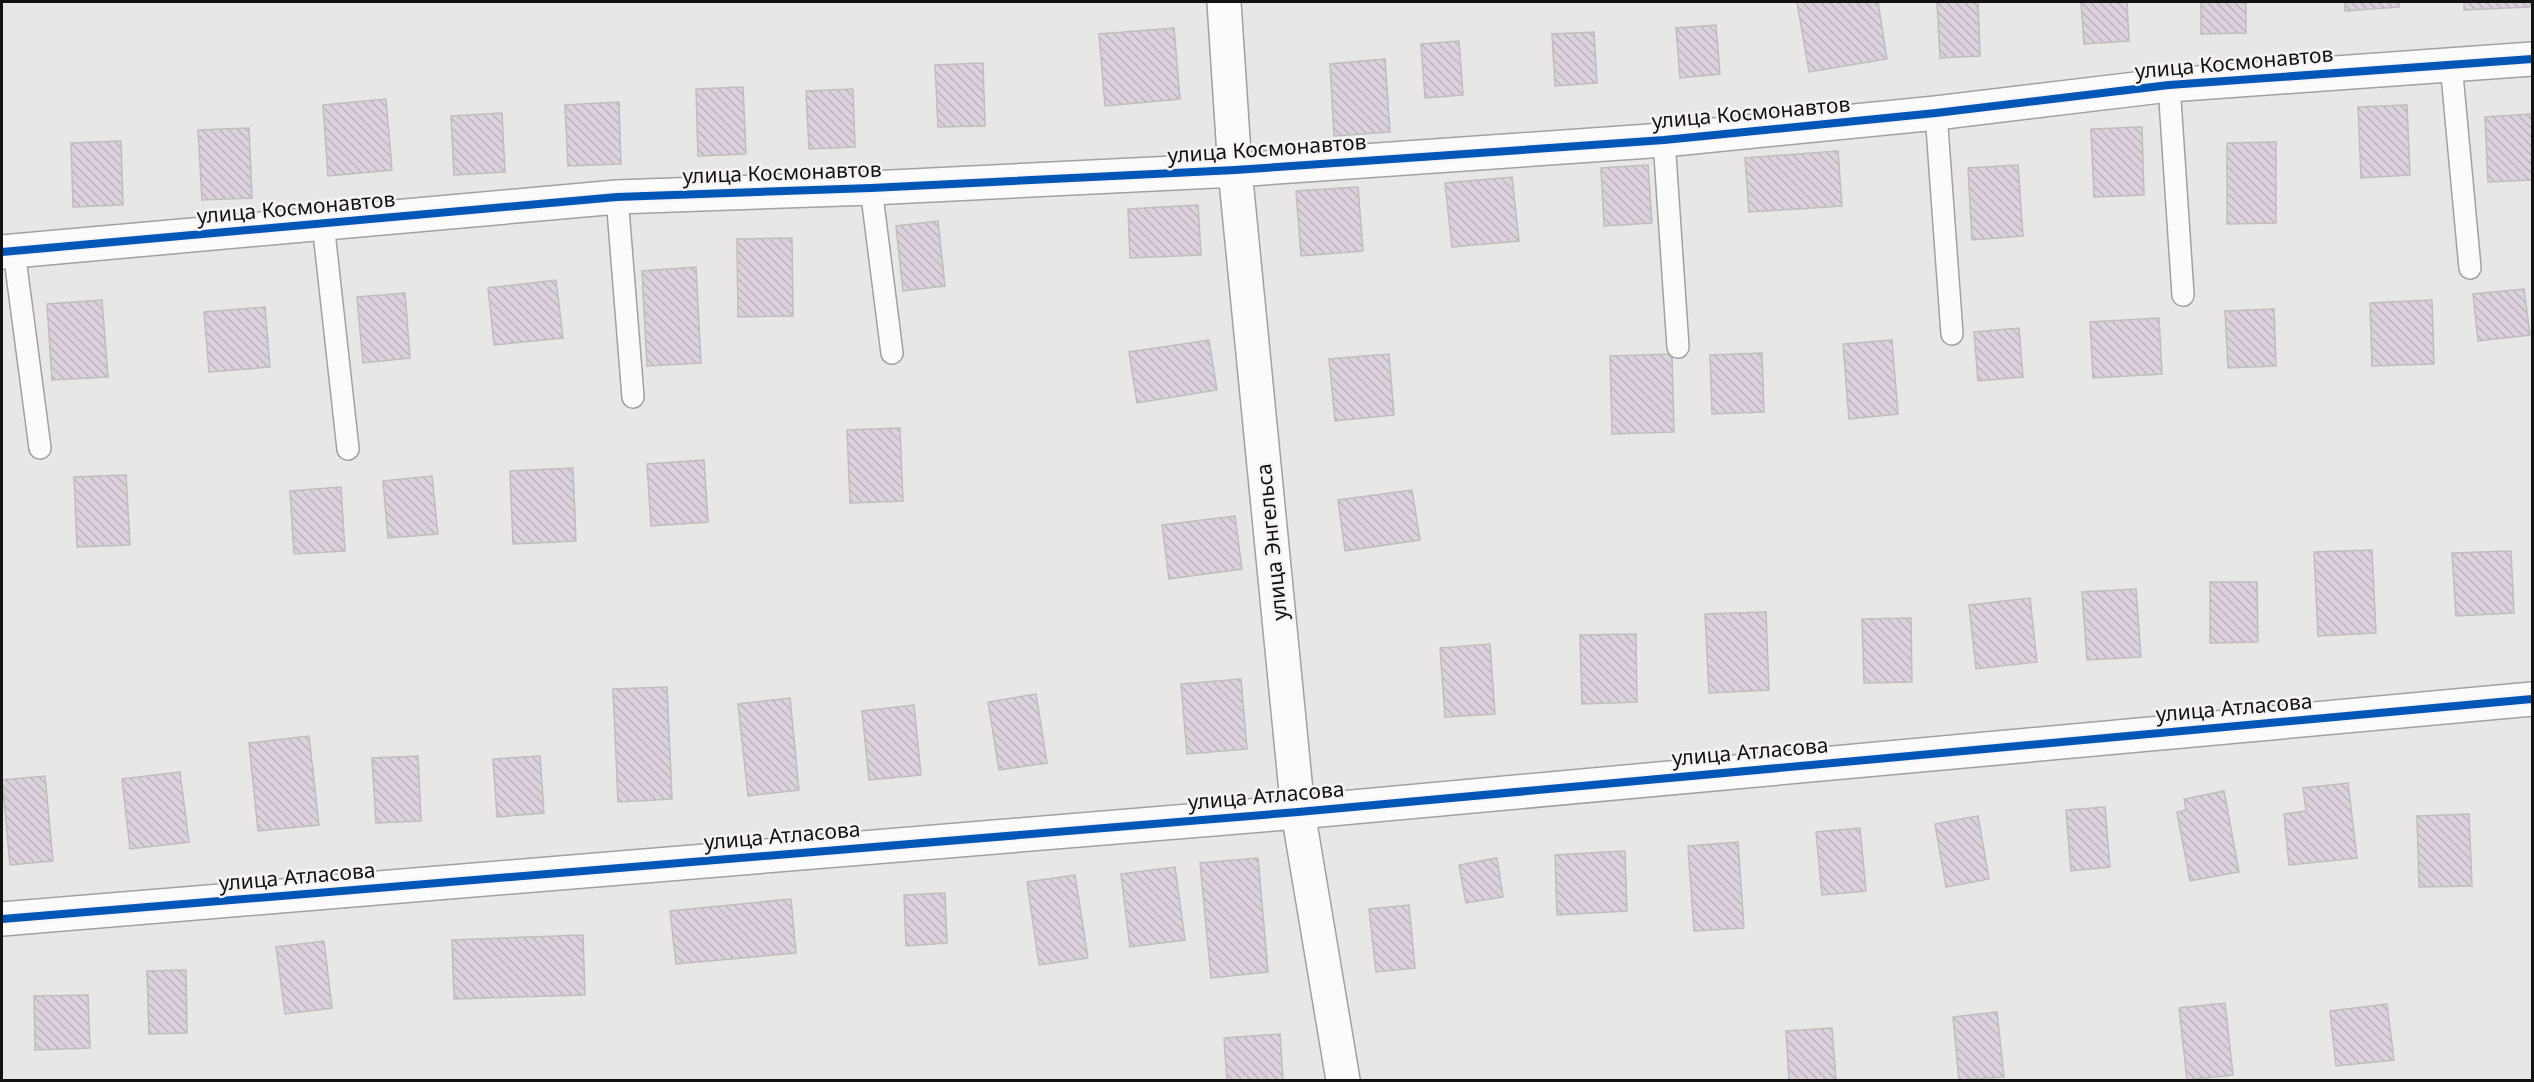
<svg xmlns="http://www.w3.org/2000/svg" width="2534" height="1082" viewBox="0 0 2534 1082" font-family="'Noto Sans',sans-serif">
<defs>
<pattern id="building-back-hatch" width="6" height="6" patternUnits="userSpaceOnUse" patternTransform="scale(1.5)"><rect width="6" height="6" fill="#dcd2dd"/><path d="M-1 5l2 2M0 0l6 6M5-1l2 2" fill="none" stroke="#bcb3bd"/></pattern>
</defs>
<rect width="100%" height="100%" fill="#e8e6e7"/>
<!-- building -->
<path fill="url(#building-back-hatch)" stroke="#bfbdbe" stroke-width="1.5" d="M1797,2H1878L1887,59L1809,72Z
M1937,2H1978L1980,56L1940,58Z
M2081,2H2127L2129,41L2084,44Z
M2201,2H2246V33L2201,34Z
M2345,2H2399V7L2345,11Z
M2464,2H2530V7L2464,10Z
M1716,25L1720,74L1680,78L1676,28Z
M1174,28L1180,99L1105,106L1099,34Z
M1594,32L1597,83L1555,86L1552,34Z
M1459,41L1463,95L1425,98L1421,44Z
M1385,59L1390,132L1334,136L1330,64Z
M983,63L985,126L938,127L935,65Z
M743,87L746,154L698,156L696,89Z
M853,89L855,147L809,149L806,91Z
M386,99L392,170L328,176L323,105Z
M619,102L621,164L568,166L565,105Z
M2407,105L2410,175L2361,178L2358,107Z
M502,113L505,172L454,175L451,116Z
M2532,114V180L2488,182L2485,117Z
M2142,127L2144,195L2094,197L2091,129Z
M249,128L252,198L202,200L198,130Z
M121,141L123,205L73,207L71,143Z
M2276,142V223L2227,224V143Z
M1838,151L1842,206L1749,212L1745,158Z
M1648,165L1652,223L1604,226L1601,168Z
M2018,165L2023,236L1972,240L1968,168Z
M1512,177L1519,241L1452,247L1445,183Z
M1358,187L1363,251L1301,256L1296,191Z
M1198,205L1201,255L1130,258L1128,209Z
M938,221L945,286L903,291L896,226Z
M792,238L793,316L738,317L737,239Z
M696,267L701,363L647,366L642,271Z
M556,280L563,338L494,345L488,288Z
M2524,289L2530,335L2478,341L2473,294Z
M405,293L410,358L363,363L357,297Z
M102,300L108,377L52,380L47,304Z
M2432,300L2434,364L2372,366L2370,303Z
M265,307L270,367L209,372L204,312Z
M2274,309L2276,366L2228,368L2225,311Z
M2159,318L2162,374L2093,378L2090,322Z
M2019,328L2023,377L1978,381L1974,332Z
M1209,340L1217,390L1137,403L1129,352Z
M1892,340L1898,414L1849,419L1843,344Z
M1762,353L1764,412L1712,414L1710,355Z
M1389,354L1394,415L1335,421L1329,359Z
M1672,354L1674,432L1612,434L1610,356Z
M900,428L903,501L850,503L847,430Z
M704,460L708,522L651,526L647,464Z
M573,468L576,541L513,544L510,471Z
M126,475L130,545L77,547L74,477Z
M432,476L438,534L388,538L383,481Z
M341,487L345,551L294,554L290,491Z
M1412,490L1420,540L1345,551L1338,500Z
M1235,516L1242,569L1169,579L1162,525Z
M2372,550L2376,633L2318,636L2314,552Z
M2511,551L2514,613L2456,616L2452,553Z
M2210,582H2257L2258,642L2210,643Z
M2136,589L2141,657L2087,660L2082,592Z
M2030,598L2037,662L1976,669L1969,605Z
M1766,612L1769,690L1709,693L1705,614Z
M1911,618L1912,682L1864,683L1862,619Z
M1636,634L1637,702L1582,704L1580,635Z
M1490,644L1495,714L1445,717L1440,648Z
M1241,679L1247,749L1187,754L1181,684Z
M667,687L672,799L618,802L613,689Z
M1036,694L1047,763L999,770L988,702Z
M790,698L799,790L748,796L738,704Z
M914,705L921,775L869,780L862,711Z
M309,736L319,825L258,831L249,743Z
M418,756L421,821L376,823L372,758Z
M540,756L544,813L497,817L493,759Z
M180,772L189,842L130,849L122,779Z
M45,776L53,861L10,865L2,780Z
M2348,783L2357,858L2289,865L2284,814L2306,811L2303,788Z
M2224,791L2239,872L2190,881L2177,812L2186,810L2184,799Z
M2105,807L2110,867L2071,871L2066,810Z
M2469,814L2472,886L2419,887L2417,816Z
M1978,816L1989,879L1946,887L1935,824Z
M1860,828L1866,891L1822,895L1816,832Z
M1738,842L1744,928L1694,931L1688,846Z
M1625,851L1627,911L1557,915L1555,855Z
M1258,858L1268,972L1211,978L1200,863Z
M1497,858L1503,897L1466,903L1459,865Z
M1175,867L1185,940L1130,947L1121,874Z
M1075,875L1088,958L1039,965L1027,882Z
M945,893L947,943L906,946L904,895Z
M791,899L796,953L676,964L670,911Z
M1409,905L1415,968L1376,972L1369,909Z
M583,935L585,995L454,999L452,940Z
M324,941L332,1008L285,1014L276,947Z
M186,970L187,1033L149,1034L147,971Z
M88,995L90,1048L35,1050L34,996Z
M2225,1003L2233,1075L2187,1080L2179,1008Z
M2387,1004L2394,1060L2336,1066L2330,1011Z
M1997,1012L2004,1077L1959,1080L1953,1017Z
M1832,1028L1836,1080H1789L1786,1031Z
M1280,1034L1283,1080H1227L1224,1038Z"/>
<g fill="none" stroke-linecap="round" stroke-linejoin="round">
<!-- service casing -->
<g stroke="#a2a0a1" stroke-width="24">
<path id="service" d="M2451,64L2470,268
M2169,85L2183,295
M1936,113L1952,334
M1664,140L1678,347
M871,188L892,353
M617,197L633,397
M323,223L348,449
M14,251L40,448"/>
</g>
<!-- minor casing -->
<g stroke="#a2a0a1" stroke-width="36">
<path id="minor" d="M1224,2L1235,170L1298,812L1343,1080
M2,252L617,197L871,188L1235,170L1664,140L1936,113L2169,85L2532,59
M2,919L1298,812L2532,699"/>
</g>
<!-- service -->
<use href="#service" stroke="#fcfbfb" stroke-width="21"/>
<!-- minor -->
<use href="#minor" stroke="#fcfbfb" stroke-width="33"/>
<!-- cycleway casing -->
<g stroke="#f7f2f4" stroke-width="11">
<path id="cycleway" d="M2,252L617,197L871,188L1235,170L1664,140L1936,113L2169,85L2532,59
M2,919L1298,812L2532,699"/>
</g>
<!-- cycleway -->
<use href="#cycleway" stroke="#0057b8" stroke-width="8"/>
</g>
<g text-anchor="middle" stroke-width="5" stroke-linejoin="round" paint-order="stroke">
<!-- street labels -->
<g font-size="21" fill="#131212" stroke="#f7f2f4">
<text transform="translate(2234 63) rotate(-5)" y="7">улица Космонавтов</text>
<text transform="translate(1751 113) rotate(-5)" y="7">улица Космонавтов</text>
<text transform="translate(1267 149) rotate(-4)" y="7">улица Космонавтов</text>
<text transform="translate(782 173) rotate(-2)" y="7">улица Космонавтов</text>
<text transform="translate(296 208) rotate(-5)" y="7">улица Космонавтов</text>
<text transform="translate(1272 542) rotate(-96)" y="7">улица Энгельса</text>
<text transform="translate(2234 708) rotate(-5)" y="7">улица Атласова</text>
<text transform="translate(1750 752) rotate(-5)" y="7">улица Атласова</text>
<text transform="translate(1266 796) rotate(-5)" y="7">улица Атласова</text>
<text transform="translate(782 836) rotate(-5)" y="7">улица Атласова</text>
<text transform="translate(297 877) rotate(-5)" y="7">улица Атласова</text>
</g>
</g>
<!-- border -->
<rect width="2534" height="1082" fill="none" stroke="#131212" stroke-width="6"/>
</svg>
